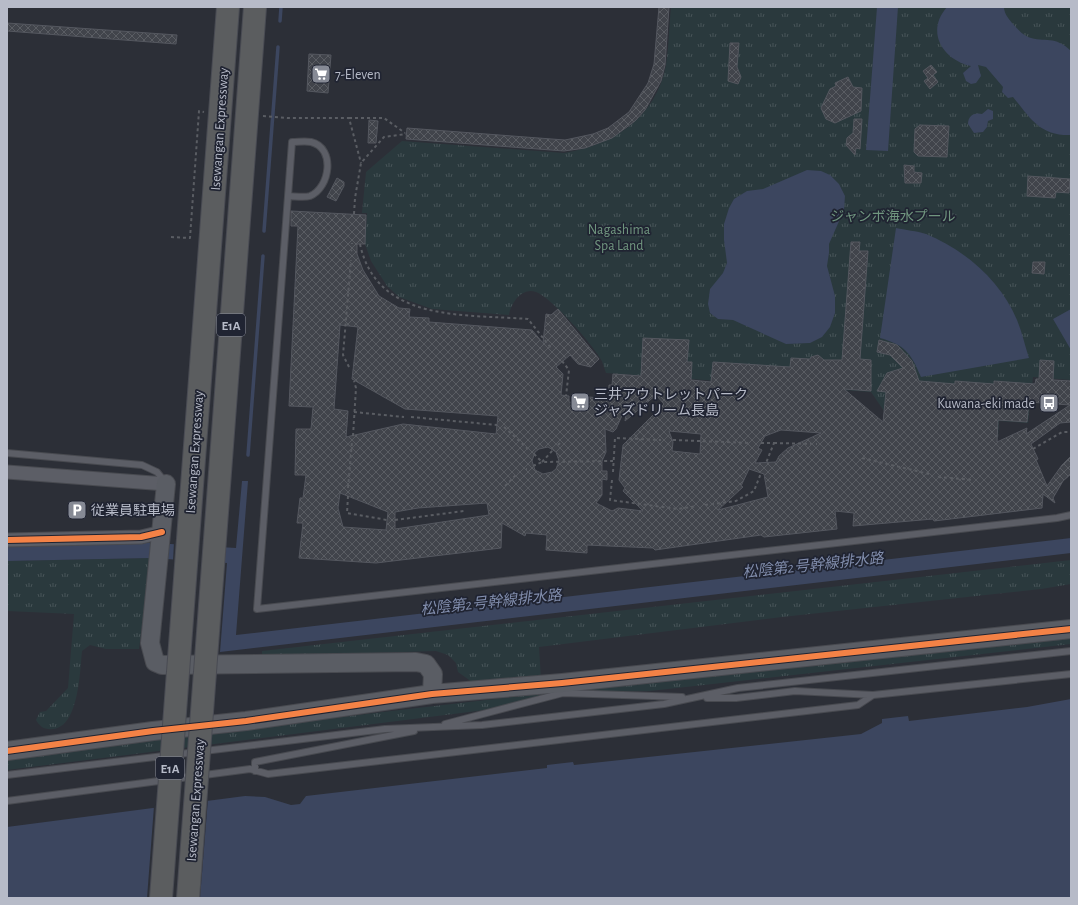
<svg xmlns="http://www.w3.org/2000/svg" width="1078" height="905" viewBox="0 0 1078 905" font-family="'Alegreya Sans','Noto Sans JP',sans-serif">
<defs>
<pattern id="grass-tufts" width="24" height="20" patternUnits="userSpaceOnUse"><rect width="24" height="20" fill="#2a393d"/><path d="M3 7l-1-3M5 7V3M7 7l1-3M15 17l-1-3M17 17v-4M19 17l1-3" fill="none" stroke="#475458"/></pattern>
<pattern id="building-cross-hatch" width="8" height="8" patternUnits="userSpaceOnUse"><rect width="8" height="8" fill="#41444b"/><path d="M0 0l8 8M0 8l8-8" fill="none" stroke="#5a5d63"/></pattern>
</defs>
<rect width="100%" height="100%" fill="#2c2f37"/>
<!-- grass -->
<path fill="url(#grass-tufts)" d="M671,7H1071V380L1033,377L1028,423L999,421L998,438L977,436L891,411H884L871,392L606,373C604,368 603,362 600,358C591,343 552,298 536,292C521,287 511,304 509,315L432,309L399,297L387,286L371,261L365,244L367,213H362L366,172L402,141L564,153C613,145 656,118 666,65C669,46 669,26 671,7Z
M151,558L139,649H106L90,645L82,651C80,670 79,727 53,729C45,730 40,727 36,720L40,712L46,711L68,688L74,614L7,611V561Z
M1071,560V584L1041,589L782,617L539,647L541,679L472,682L458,672L456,663L448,655L436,651L262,656V651Z
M1071,633V644L650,691L584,692V689Z
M546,693V696L485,710L7,770V759L20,757L383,712Z"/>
<!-- water -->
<path fill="#3c465f" d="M877,7H898L888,151L866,150Z
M947,7H1004C1004,13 1008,18 1012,23C1017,28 1021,34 1028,37C1045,43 1055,35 1071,51V135C1040,136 1031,119 1013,97L1008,98L1002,92L1003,87L986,67L978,65L981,76L976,83L971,84L966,81L963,73L971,66C943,60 925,32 947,7Z
M988,109L993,111V119L988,121L987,127L983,132L974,133L968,124C968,116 974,112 982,114Z
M807,170L821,171L830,175L839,184L845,196L844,210L829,244V253L827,266L835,296V313L830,327L822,337L810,343L786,344L733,320L718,319L710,313L708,304L710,289L723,273L727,263L724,240V224L729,208L734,199L747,191L763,189Z
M896,228C905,230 917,231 926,234C965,250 1001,281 1017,320C1022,332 1025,346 1029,358L921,377C911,353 905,345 880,338Z
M1071,309V350L1053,319Z
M242,481H248L236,635L1071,538V553L220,652L227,563L151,558L7,561V545L138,542L236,548Z
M1071,699V898H7V827L245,796L265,797L291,805L300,804L306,796L547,768V765L573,762L574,765L861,734L882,723V719L908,716L909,721L1027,707Z"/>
<!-- pier -->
<path fill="#2c2f37" d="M174,542L226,545L218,654L225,564L173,561Z
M208,799L200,898H147L154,806Z"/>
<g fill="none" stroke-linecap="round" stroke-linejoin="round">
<!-- stream -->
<path stroke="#3c465f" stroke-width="3.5" d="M280,21L281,7
M264,231L278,47
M248,455L263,256"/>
</g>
<!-- building -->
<path fill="url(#building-cross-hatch)" stroke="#54575f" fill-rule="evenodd" d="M659,7H669L665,65L661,81L645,110L635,121L612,138L585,148L564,151L406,139L407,128L565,140L593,134L608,128L629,112L648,83L654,64Z
M7,23L177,35L176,44L7,31Z
M730,43H739L737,67L741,77L738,84L728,81Z
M309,54L331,55L328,93L307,91Z
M931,65L937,72L933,75L938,82L930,89L924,81L928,78L923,71Z
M848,77L853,87L862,88L861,111L835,123L826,119L821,108L830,89L836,86L835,83Z
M854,119H862L860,149L856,148L855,155L846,145L847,138L853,133Z
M369,120L378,121L376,143H368Z
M920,125L949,126L947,157L918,156L914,152L915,129Z
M904,165L914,166V172L922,173L921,183H905Z
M1028,176L1070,179L1069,193L1056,192L1055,198L1027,196Z
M337,178L344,182V186L336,201L327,197Z
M291,211L366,215L365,244H357V254L363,270L379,296L399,308L410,309L409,317L429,318V322L532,330L543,343L546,314L551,315L558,309L599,359L591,367L578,364L570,355L556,367L563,374L561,395L569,396V402L588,404L589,397L608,399L609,385H612L613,374L641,376L643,338L689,340L687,362H692L691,380L711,382L713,362L790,367L791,358L810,359L811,357L818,355L824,360H842L851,242H860L859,251H868L860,359L871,360V391L844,389L883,422L886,392L877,391L887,373L903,368L890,355L877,352L879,340L897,345L912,361L919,381L955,384V381L994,384V381L1035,384L1036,379H1039L1040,360L1054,361L1053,380L1071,381V422L1060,423L1031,444L1038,459L1036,460L1047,486L1062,465L1071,456V474L1063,481L1053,498L1055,503L1043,494L1042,508L934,521L933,519L853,526L854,513L835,511L837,529L764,537L761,535L655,550L653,548L587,545V553L547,550H546L547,535L526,533L525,536L502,523L501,548L376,563L299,558L303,523H297L300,498H303L306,475H295L296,429H311L313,407L289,406L298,226H291ZM340,325L358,327L352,379L405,409L498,416L496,434L403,424L346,437L348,411L334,409ZM656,395L664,404L623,445L619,480L625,488L623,491L643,511L618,508L612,511L596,503L602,495V479L607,480V471H602V461L606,452L605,429L613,432L616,429L628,402L625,421ZM1029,402L1070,405L1026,434L1027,428L997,442L998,420L1027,422ZM781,430L821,433L788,448L779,456L776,462L755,463L762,450L758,448L765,436ZM669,431L701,434L700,454L672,451L673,442ZM548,447L556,452L559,461L556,469L552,472L543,474L535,470L532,461L535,452L539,449ZM749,469L764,474L768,497L718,510L743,487L741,486ZM340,493L388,512L386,530L343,527L338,508ZM487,503L489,515L395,529V512L418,508Z
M1033,262H1045L1044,274L1032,273Z"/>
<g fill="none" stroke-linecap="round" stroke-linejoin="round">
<!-- lane casing -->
<g stroke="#484a50" stroke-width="8">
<path id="lane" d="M288,196C294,196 304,198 310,196C330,188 336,148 311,142C305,141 298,142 292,142L288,196L257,609L1057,518L1071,515
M7,453L142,465L157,472L165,482
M563,690V693L682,697
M707,698H736L795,691L873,695
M445,724L563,693
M255,771V762L414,731
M7,775L385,729L482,725L664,704L738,688L1071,651
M7,801L250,769L268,774L858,705L873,695L1071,674"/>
</g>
<!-- street casing -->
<g stroke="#484a50" stroke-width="15">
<path id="street" d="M7,472L166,484
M7,540L141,537L162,532"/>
</g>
<!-- secondary casing -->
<g stroke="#484a50" stroke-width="20">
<path id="secondary" d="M166,484L150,643L155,662L162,665L416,662L426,664L433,674L432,694
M7,751L153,731L246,721L432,694L562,683L1071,629"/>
</g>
<!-- path -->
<path stroke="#5a5d63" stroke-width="2" stroke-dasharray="3 3" stroke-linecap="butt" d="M263,116L287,118H349L361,163
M349,118H384L405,133
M354,214L355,198L361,163L384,137L406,134
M171,237L190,238L199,111L204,112
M352,244V243
M360,244C377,323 465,314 528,319L551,348
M351,251L352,250
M562,361L569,370L566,396
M349,367L343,355L351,260
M354,412L404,417
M411,417L497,425
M504,427L528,449
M353,436L356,388L354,381
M673,440L751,443
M761,443H774L766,463
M774,443L817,444
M558,445L560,443
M1033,449L1062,432H1071
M534,454L542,462
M862,458L929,474
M542,462L553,450
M533,466L542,462L613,461
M526,469H527
M613,472L615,438L661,440
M938,477L973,480
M612,480L610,500L678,509L697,506
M505,486L518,473
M348,488L352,442
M348,496L347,513L387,520
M705,505L736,501L754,491L761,473
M395,520L464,511"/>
<!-- lane -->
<use href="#lane" stroke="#5c5e66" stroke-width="6"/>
<!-- street -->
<use href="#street" stroke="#5c5e66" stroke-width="13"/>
<!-- secondary -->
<use href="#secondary" stroke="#5a5d64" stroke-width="18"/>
<!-- highway-bridge casing -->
<g stroke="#494b53" stroke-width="24" stroke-linecap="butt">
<path id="highway-bridge" d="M161,898L228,7
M188,898L255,7"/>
</g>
<!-- highway-bridge -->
<use href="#highway-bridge" stroke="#5b5d5f" stroke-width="22"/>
<!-- cycleway casing -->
<g stroke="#202432" stroke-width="8">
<path id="cycleway" d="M7,540L141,537L162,532
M7,751L153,731L246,721L432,694L562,683L1071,629"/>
</g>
<!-- cycleway -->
<use href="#cycleway" stroke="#f48246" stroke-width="6"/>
</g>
<!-- icons -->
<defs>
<g id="supermarket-square" transform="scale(1)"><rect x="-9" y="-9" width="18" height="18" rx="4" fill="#868a95" stroke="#202432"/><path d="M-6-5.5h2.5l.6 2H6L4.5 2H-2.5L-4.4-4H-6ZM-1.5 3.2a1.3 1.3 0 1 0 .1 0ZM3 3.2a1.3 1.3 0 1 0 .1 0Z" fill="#fff"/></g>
<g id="bus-square" transform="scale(1)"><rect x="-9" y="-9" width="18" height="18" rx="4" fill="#868a95" stroke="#202432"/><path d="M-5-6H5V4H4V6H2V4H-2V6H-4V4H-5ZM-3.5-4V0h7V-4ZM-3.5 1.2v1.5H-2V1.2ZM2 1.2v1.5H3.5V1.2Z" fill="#fff"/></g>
<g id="parking-square" transform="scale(1)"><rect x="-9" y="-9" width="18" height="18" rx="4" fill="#868a95" stroke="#202432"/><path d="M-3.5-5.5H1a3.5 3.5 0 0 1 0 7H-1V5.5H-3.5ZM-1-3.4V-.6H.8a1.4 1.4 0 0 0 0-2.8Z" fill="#fff"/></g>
</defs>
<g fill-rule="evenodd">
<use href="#supermarket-square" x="321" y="74"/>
<use href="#supermarket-square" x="580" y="402"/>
<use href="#bus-square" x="1049" y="403"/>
<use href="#parking-square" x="77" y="510"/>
</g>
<g text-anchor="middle" stroke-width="3.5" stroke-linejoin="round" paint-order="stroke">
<!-- shield labels -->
<g fill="#202432" stroke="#8a8e9b" stroke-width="1">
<rect x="217" y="314" width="28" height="22" rx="3"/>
<rect x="156" y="757" width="28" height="22" rx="3"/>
</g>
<g font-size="13" font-weight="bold" fill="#b7bbc8">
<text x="231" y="330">E1A</text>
<text x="170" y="773">E1A</text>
</g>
<!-- poi labels -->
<g font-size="14" fill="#b7bbc8" stroke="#202432" text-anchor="start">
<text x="335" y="79">7-Eleven</text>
<text x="594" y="399">三井アウトレットパーク<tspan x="594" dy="16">ジャズドリーム長島</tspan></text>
<text x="1035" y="408" text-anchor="end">Kuwana-eki made</text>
<text x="91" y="515">従業員駐車場</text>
</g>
<!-- street labels -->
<g font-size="14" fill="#b7bbc8" stroke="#202432">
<text transform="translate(219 129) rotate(-86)" y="5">Isewangan Expressway</text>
<text transform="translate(194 452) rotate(-86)" y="5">Isewangan Expressway</text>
<text transform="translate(195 800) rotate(-86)" y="5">Isewangan Expressway</text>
</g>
<!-- park labels -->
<g font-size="14" fill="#70967f" stroke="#202432">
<text x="893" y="221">ジャンボ海水プール</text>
<text x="619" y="234">Nagashima<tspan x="619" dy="16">Spa Land</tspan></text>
</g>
<!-- water labels -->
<g font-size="15" font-style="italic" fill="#818dac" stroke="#202432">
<text transform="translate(813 565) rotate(-6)" y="5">松陰第2号幹線排水路</text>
<text transform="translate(491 602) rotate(-6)" y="5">松陰第2号幹線排水路</text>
</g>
</g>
<!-- border -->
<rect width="1078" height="905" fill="none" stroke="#b7bbc8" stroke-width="16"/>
</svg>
